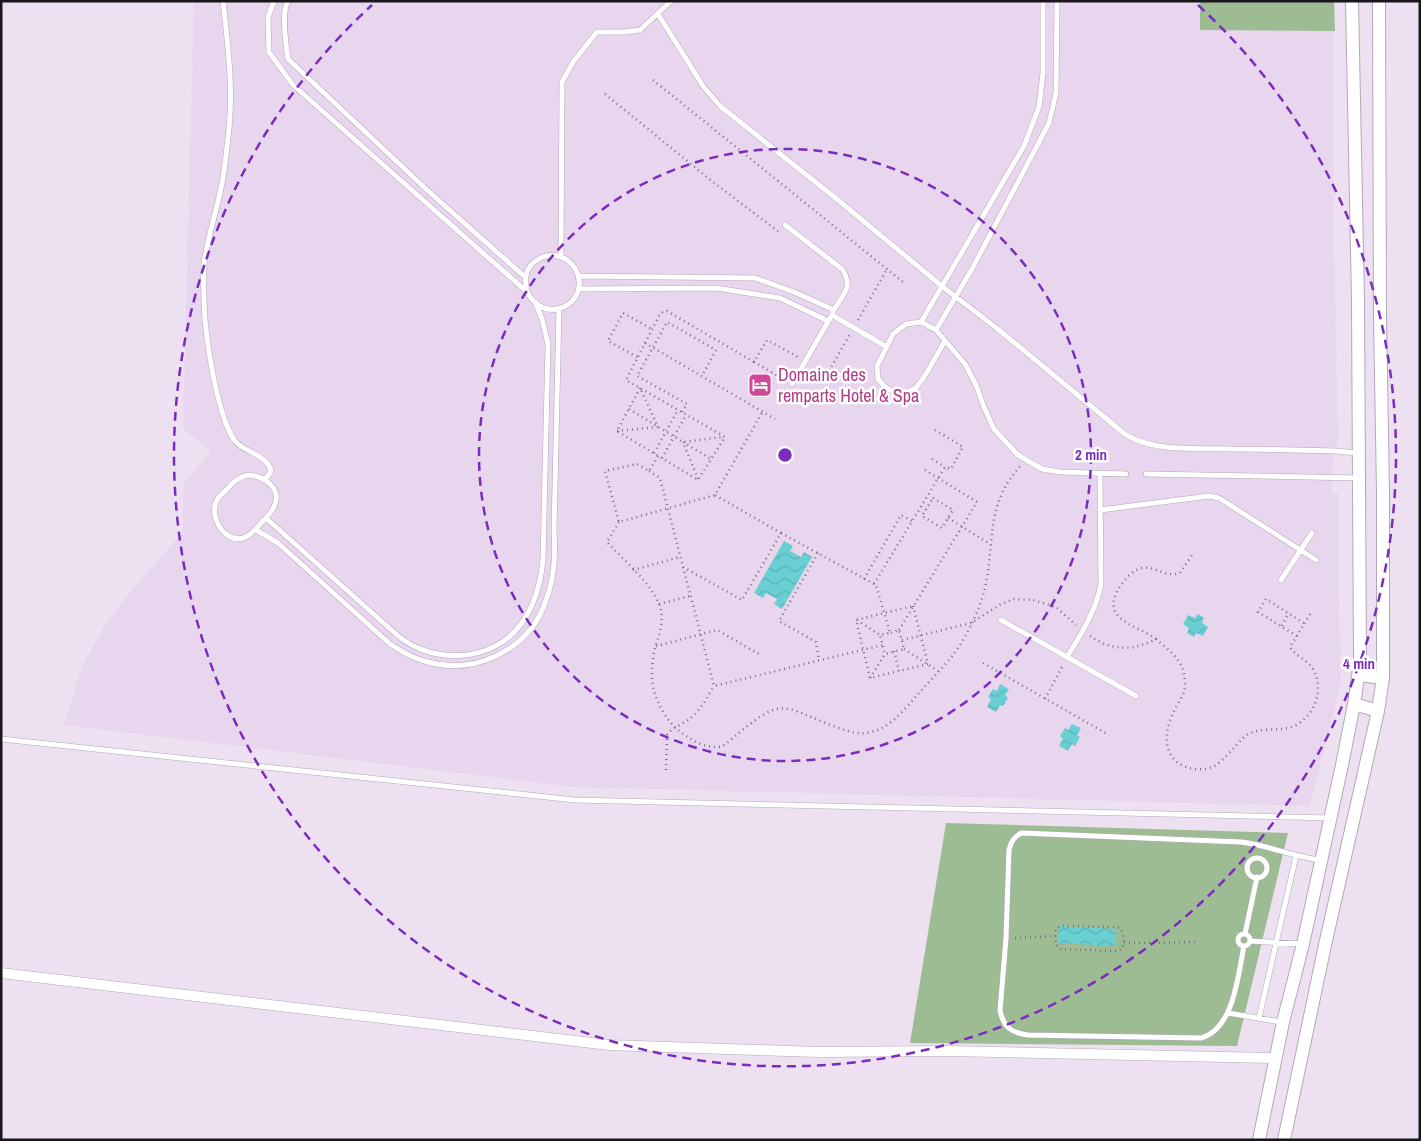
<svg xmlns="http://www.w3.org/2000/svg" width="1421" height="1141" viewBox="0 0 1421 1141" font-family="'Archivo Narrow',sans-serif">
<defs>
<pattern id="water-waves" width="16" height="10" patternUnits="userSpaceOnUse" patternTransform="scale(1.25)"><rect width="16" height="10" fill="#69cfd3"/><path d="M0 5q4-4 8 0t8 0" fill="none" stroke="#5ab1b5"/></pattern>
</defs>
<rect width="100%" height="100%" fill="#ece0f1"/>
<!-- built -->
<path fill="#e8d6ee" d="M194,1H1334V241L1338,442L1332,466L1333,493L1339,494L1338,556L1341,683L1310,806L574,787L64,725L81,669L104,626L130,592L182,533L184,483L211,452L183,428Z"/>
<!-- garden -->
<path fill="#9ebc93" d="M1200,1H1334L1335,31L1200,30Z
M946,823L1288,833L1237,1046L910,1043Z"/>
<!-- water -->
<path fill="url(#water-waves)" d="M784,541L793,546L790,551L801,557L804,552L812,557L782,609L774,604L777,599L766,593L763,598L754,593Z
M1198,614L1204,618L1202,623L1208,627L1203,636L1196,633L1194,637L1187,633L1189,628L1183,624L1188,615L1195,618Z
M1000,684L1009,689L1005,695L1008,698L1003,706L1000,705L996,712L987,707L991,699L988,697L993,689L997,691Z
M1072,724L1081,728L1077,735L1080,737L1075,746L1072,744L1068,751L1059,746L1063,739L1060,736L1065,728L1068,730Z
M1059,926L1116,929L1115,946L1058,943Z"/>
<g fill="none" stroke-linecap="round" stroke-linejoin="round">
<!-- service casing -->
<g stroke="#b4a8b8" stroke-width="6">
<path id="service" d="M223,1C228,47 234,91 228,137C226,157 224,178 219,197C214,219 207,241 204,264C203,283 204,302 205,320C208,350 218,418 235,441C245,453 269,455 271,472L265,479
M274,1L268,17L269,52L293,85L527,292C546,328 592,302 576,270C572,263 566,258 558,256C544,253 528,262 526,276C525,281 526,287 527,292
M288,1C281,13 286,44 288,59L427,190L525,277
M658,14L703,86L720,106L833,196L943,287L999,330L1126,435C1155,452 1198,448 1232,449C1266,449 1301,450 1336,451L1358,453
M785,225L842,269C855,289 841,295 833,312
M561,257L562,82L573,62L597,32H624L640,30L671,1
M578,276L755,278L794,292L834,310
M578,289L716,288L780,298L828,321
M921,322L1024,146L1039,107L1043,73V1
M936,330L972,269L1049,123L1056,93L1057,1
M945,341L926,374L916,388L906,393H896L885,387L878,379L877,366L893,334L906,324L921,322L936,330L965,364L976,385L984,407L994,429L1018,455L1042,469L1060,472L1126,474
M792,384L832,315L887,347
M1146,474L1359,478
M248,475C263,476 281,487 275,504C273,510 268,516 264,520C255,530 244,545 229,536C217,529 210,511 218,498C220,495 224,493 226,490C233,483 238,477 248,475Z
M1100,510L1209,496L1219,498L1316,560
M266,518L397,635C432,665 493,663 521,624C535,605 541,582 543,559L548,344L542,319L536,304
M256,530L278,543L390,644C402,652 414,659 428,662C474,675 526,651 544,606C554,582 556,556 554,531L559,309
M1281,580L1312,533
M1001,620L1067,657C1081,634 1096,611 1101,584L1100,474
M1067,657L1136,696
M1,739L575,800L1330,818
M1247 868a10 10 0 1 1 20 0a10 10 0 1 1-20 0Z
M1245,934L1257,877
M1238 940a6 6 0 1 1 12 0a6 6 0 1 1-12 0Z
M1250,941L1302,944
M1244,946C1238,975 1234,1029 1201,1038L1028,1035C1012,1033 1004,1028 1000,1011L1006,938L1009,850C1011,842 1013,838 1021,833L1241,842C1268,845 1293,857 1321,860
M1228,1013L1281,1022
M1259,1018L1296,856"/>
</g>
<!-- minor casing -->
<g stroke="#b4a8b8" stroke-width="11">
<path id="minor" d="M1,973L609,1045L818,1052L948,1051L1276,1058"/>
</g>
<!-- tertiary casing -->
<g stroke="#b4a8b8" stroke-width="14">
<path id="tertiary" d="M1359,675L1383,678
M1354,704L1378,711
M1259,1140L1283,1022L1303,944L1342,765L1354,704L1360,663L1358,301L1352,1
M1284,1140L1325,945L1378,711L1383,678V493L1380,317L1379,1"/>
</g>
<!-- path -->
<path stroke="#7a727d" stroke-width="2.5" stroke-dasharray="1 4" stroke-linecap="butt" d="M653,80L903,282
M605,94L713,182L779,232
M858,320L887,269
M645,343L775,419
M637,357L608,341L623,313L652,329
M829,371L850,334
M785,380L754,362L767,340L798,357
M640,388L617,431L698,480L725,437L626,380L660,314L663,312L667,311L754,362
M629,409L683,442L723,437
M682,412L687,404L637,376L667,322L716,350L702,376
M617,431L658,427L641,390
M654,453L678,410
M658,456L649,471L637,464L605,471L619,522L715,495L763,411
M662,458L686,415
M932,459L945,467
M649,471L660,478L714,686L883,645
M698,479L683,442L711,459
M933,498L953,510L942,528L922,516Z
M948,518L990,544
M619,522L607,542C623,560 653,584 660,607C665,622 658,637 654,652C653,659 651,670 652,678C653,698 666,722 682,733C694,742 705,748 721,747C736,737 760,712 777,709C787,707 797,711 806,715C820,720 846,733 860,733C866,734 876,731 882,728C897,720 909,704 920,692C931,679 943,668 953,655C967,637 982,605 986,583C995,536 986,504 1021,465
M781,533L876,585L890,633L880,635L885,654L904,649L899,630L890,633
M818,553L779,621L816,642L819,660
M683,567L742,600L781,533L715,495
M633,570L680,557
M864,579L901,515L912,521
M874,584L945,467L951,469L963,447L935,430
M659,604L690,596
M913,606L928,664L870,678L856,620Z
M857,620L880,635
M1282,626L1288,614
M899,630L977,502L925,470
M1090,636C1111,651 1134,651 1156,639C1166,648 1179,657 1183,670C1185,677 1186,686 1184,692C1181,699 1176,706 1173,713C1166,728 1162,750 1177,762C1187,770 1205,772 1216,765C1225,759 1235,746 1243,738C1257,725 1278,733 1294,726C1314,717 1324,691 1314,671C1309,660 1296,657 1290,647L1312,611
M1297,636L1258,612L1266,599L1305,624
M1156,639C1136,624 1097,620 1121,585C1126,578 1133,570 1142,568C1156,565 1163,578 1180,573L1194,552
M902,640L971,623L1001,604L1014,599L1033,600L1056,607L1076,625
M656,646L717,630L759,654
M904,649L938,671
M894,651L899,671
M983,663L1109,735
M870,678L885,654
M1045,699L1063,665
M666,770L667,735C673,726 685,724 693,716C702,708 708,696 714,686
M1015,938L1055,936L1056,929L1060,926L1116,927C1125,929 1125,942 1122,949L1117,951L1061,949L1056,945L1055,936
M1124,943L1198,942"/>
<!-- service -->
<use href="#service" stroke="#fff" stroke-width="5"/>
<!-- minor -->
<use href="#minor" stroke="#fff" stroke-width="10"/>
<!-- tertiary -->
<use href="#tertiary" stroke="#fff" stroke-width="12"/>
</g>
<!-- distance rings -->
<g fill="none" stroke="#7b2cbf" stroke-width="2.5" stroke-dasharray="9 6">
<circle cx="785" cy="455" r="306"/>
<path d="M1198 5A611 611 0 1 1 372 5"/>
</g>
<!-- icons -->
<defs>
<g id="hotel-square" transform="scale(1.25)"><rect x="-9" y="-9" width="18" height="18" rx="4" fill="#d1479c" stroke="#fff"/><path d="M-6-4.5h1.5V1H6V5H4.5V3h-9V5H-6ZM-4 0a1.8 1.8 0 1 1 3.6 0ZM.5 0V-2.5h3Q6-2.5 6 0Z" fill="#fff"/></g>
</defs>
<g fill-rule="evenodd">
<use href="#hotel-square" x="760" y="385"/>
</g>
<g text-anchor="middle" stroke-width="5" stroke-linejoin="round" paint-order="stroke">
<!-- hotel labels -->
<g font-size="18" fill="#b23c85" stroke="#fff" text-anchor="start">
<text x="778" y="381">Domaine des<tspan x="778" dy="21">remparts Hotel &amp; Spa</tspan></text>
</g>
</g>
<circle cx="785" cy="455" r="8" fill="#7b2cbf" stroke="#fff" stroke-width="2.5"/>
<g font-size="15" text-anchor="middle" font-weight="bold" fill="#7b2cbf" stroke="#fff" stroke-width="5" stroke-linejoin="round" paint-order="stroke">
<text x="1091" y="460">2 min</text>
<text x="1359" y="669">4 min</text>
</g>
<!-- border -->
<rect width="1421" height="1141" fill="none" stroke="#1a161c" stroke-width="5"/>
</svg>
